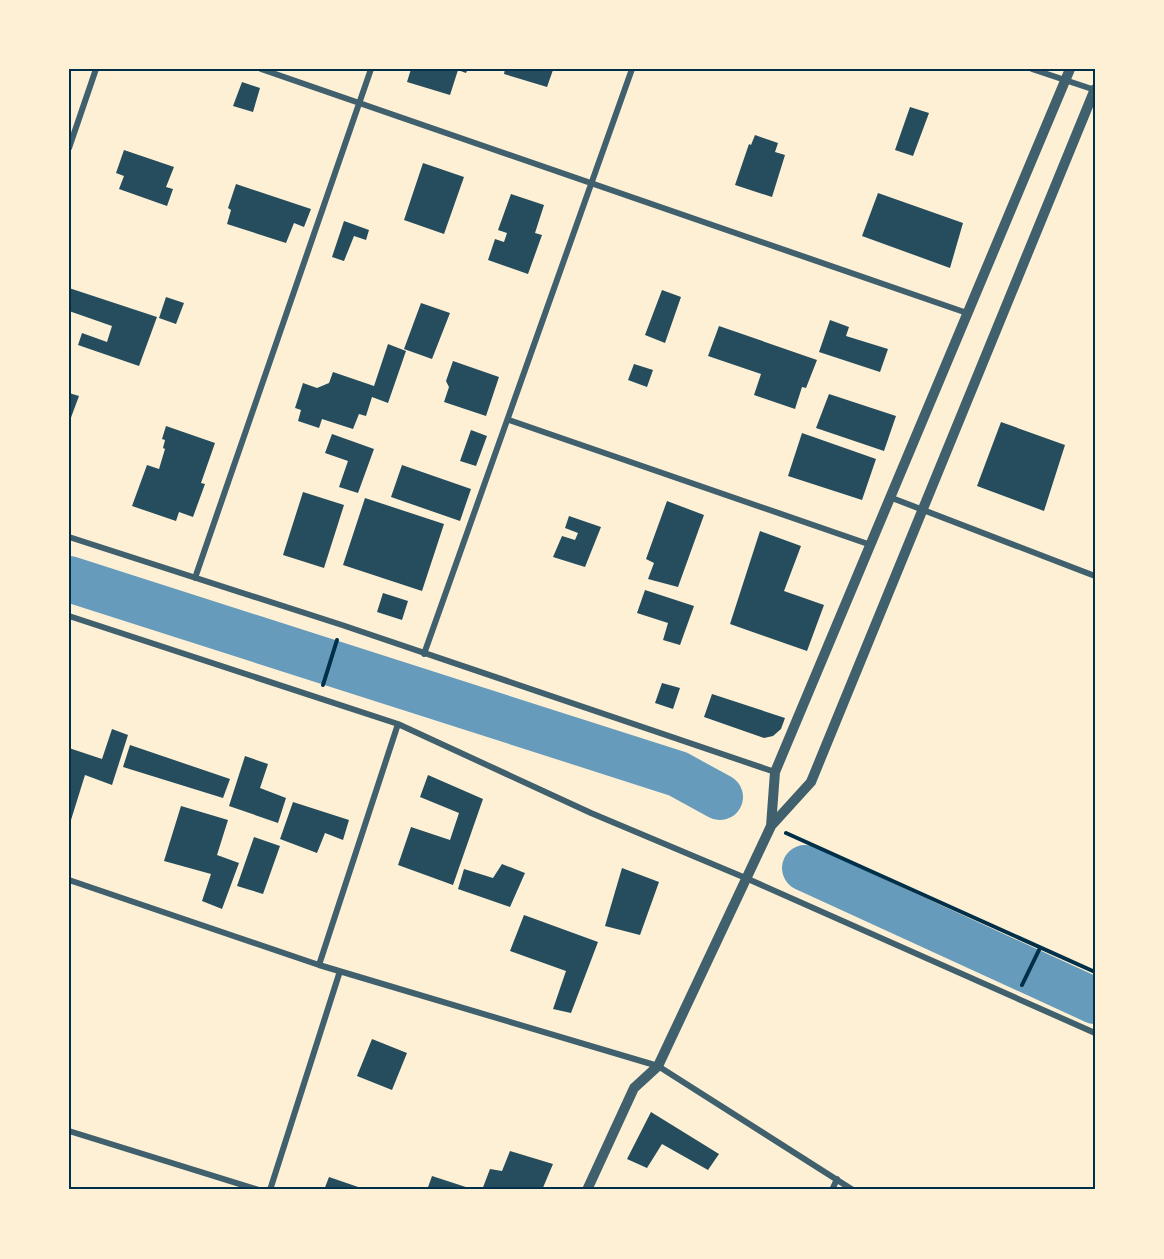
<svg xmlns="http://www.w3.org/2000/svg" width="1164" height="1259" viewBox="0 0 1164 1259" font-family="'Source Serif 4',serif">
<rect width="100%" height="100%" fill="#fdf0d5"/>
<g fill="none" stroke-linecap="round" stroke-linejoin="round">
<!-- river -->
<path stroke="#669bbc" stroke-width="46" d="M69,579L678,774L720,797
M805,868L1095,1001"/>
</g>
<!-- building -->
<path fill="#264d5e" d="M411,69H468L466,73L458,70L450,95L407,82Z
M505,69H550L553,70L547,87L504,74Z
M242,82L260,88L253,112L233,106Z
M910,107L929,113L913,156L895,150Z
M755,135L778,143L775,152L785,155L772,197L735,185L749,144L751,145Z
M124,150L174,167L166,187L173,189L167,206L119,189L124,176L116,173Z
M423,163L464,177L444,234L404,220Z
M236,184L311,209L304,227L294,223L286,243L227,224L231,210L228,208Z
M878,193L963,223L950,268L862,236Z
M511,194L544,205L535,233L542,235L528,274L488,260L495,239L504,242L507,233L498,230Z
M344,221L369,230L366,240L354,236L344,261L332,257Z
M69,288L157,317L139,366L78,345L82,333L107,342L112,326L69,311Z
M662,290L681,297L665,343L645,335Z
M166,297L184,303L176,324L159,318Z
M421,303L450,313L432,359L404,349Z
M830,320L849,327L846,336L888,349L880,372L819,352Z
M719,326L817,360L806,388L802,387L795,409L754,395L761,374L708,356Z
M388,344L406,351L388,403L372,397L366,416L359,414L353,429L322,419L319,428L298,421L301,410L295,408L303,383L317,388L329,383L333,372L374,386Z
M453,361L499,377L486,416L444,402L449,387L446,381Z
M634,364L653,370L647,387L628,380Z
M69,393L79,396L69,423Z
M829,394L896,416L884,451L816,428Z
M1001,422L1065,445L1044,511L977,486Z
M166,426L215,443L201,483L205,484L193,517L179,512L176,521L132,506L147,465L159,469L165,449L163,448L165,440L162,439Z
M471,430L487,436L476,466L460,461Z
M802,433L876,459L862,500L788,476Z
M332,434L374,449L358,493L339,487L348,461L325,453Z
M402,465L471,489L460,521L391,497Z
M303,492L344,505L324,568L283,555Z
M365,498L444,524L422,591L343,565Z
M667,501L704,515L678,587L648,579L654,563L646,559Z
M569,516L601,527L585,567L553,557L562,536L575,540L578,533L565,528Z
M760,531L801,546L784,591L824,605L807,651L730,624Z
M645,590L694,606L680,645L663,640L668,623L637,613Z
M383,593L408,601L402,620L377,612Z
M662,683L680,688L673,709L655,703Z
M712,694L785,718L781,729L773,736L764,738L704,717Z
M112,729L128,735L112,785L85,775L71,820H69V748L102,759Z
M130,745L230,779L223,798L123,767Z
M245,756L268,764L260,788L286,798L278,823L229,806Z
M428,775L483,799L453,885L398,865L411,827L450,840L459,813L420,797Z
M293,802L349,820L343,840L325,833L317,853L280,839Z
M181,806L228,820L217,855L239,863L222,909L202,901L211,874L164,861Z
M254,837L280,846L263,894L237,886Z
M502,864L525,873L510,907L458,889L464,869L493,878Z
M622,868L659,882L640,935L605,926Z
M524,915L598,942L571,1013L553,1009L566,971L510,951Z
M372,1039L407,1053L392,1090L357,1076Z
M651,1112L719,1154L708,1170L662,1144L647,1168L627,1159Z
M510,1151L553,1164L542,1190H482L490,1169L502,1171Z
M432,1176L475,1190H427Z
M329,1177L367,1190H324Z"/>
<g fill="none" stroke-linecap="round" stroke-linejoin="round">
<!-- path -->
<path stroke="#003049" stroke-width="4" d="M323,685L337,640
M786,833L1095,972
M1022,985L1040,948"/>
<!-- minor -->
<path stroke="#3f606c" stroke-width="6" d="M261,69L967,313
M1032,69L1095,90
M69,148L96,69
M509,420L871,545
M892,498L1095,576
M69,537L342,625L775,772
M195,578L371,69
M69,616L398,724L591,813L748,879L1095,1033
M424,654L632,69
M69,880L319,965L658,1066L853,1190
M319,965L398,724
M69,1131L259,1190
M270,1190L340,971
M832,1190L837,1179"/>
<!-- tertiary -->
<path stroke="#3f606c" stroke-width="10" d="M771,826L775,772L1070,69
M587,1190L634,1088L658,1066L771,826L811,782L1095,89"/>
</g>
<!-- border -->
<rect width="1164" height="1259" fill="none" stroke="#fdf0d5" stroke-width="141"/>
<rect x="70" y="70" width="1024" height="1118" fill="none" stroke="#003049" stroke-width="2"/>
</svg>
